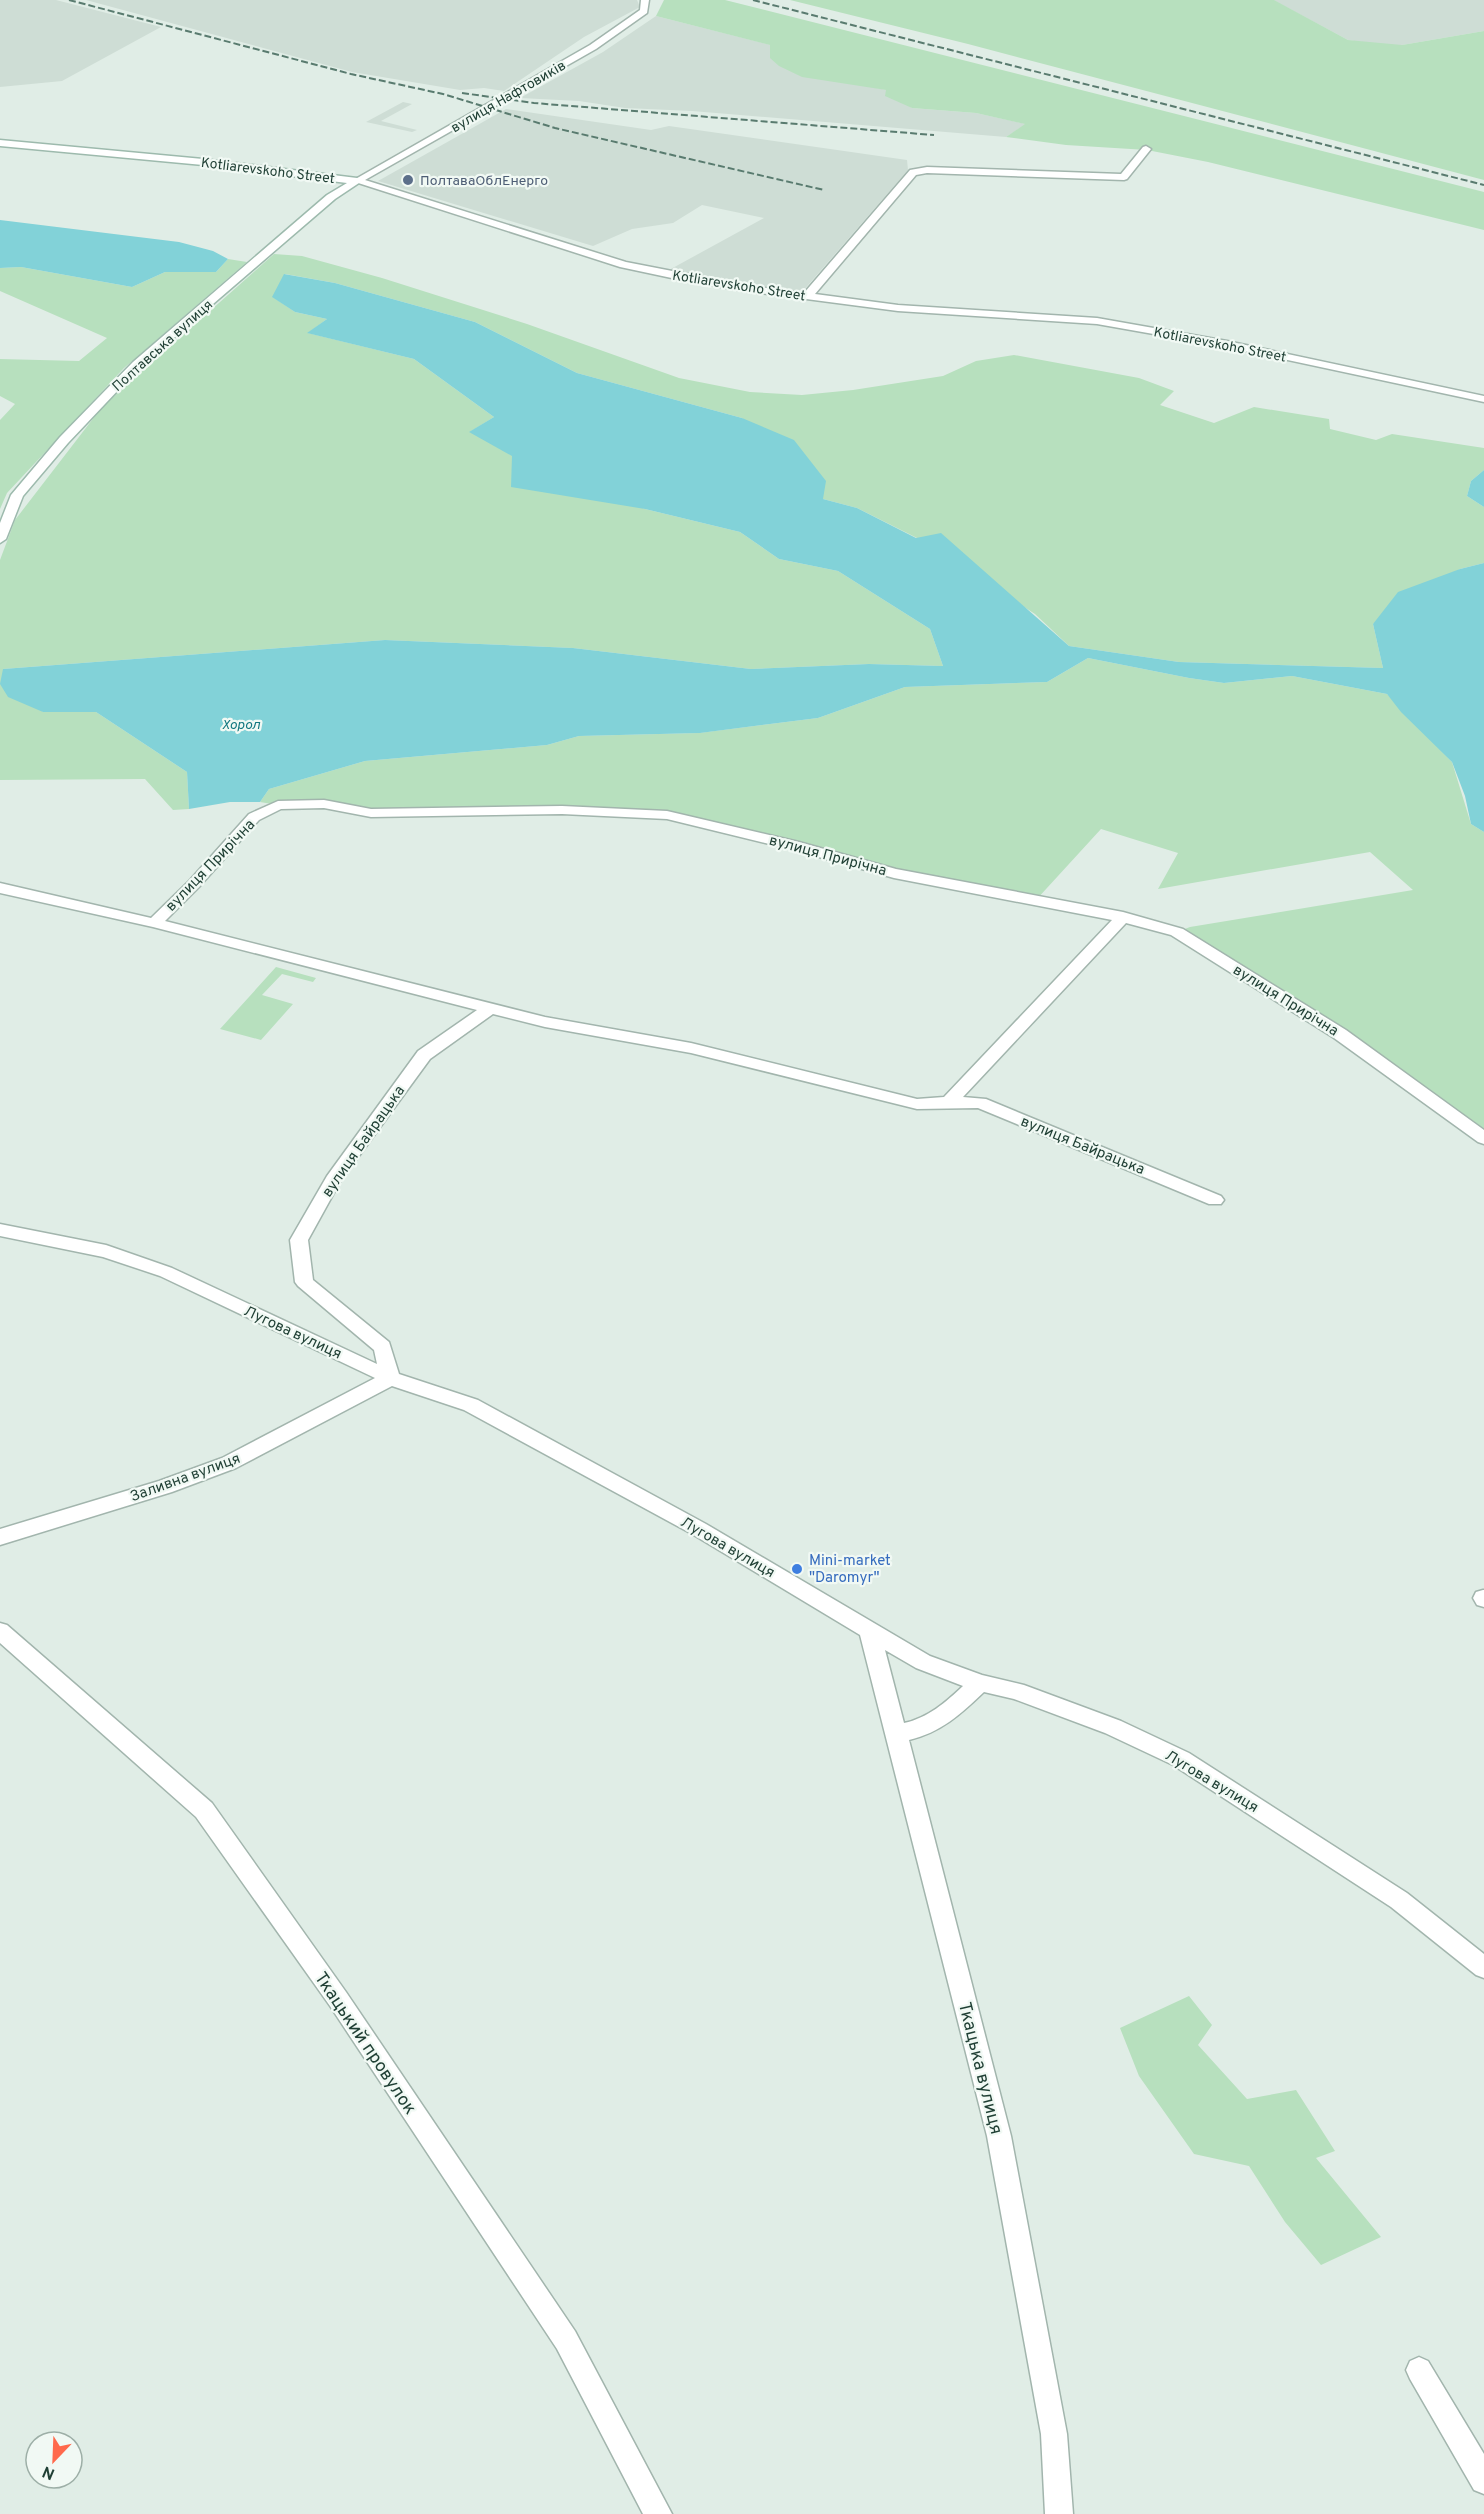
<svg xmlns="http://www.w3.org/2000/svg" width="1484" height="2514" viewBox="0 0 1484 2514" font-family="Overpass,sans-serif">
<rect width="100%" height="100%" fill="#e0ede6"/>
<!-- built -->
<path fill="#ceddd5" d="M0,0H56L161,27L62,81L0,87Z
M86,0H637L640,7L584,37L504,91L484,88L460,90L352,72Z
M1273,0H1484V31L1402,45H1379L1348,40Z
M656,16L771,45L846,82L887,90L912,108L976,113L1026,124L1006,137L692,111L625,108L579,101L520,98L603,52Z
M403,102L412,104L381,121L417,130L412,132L366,122Z
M506,109L651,130L669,126L907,160L908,170L802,292L669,270L764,218L702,205L673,223L632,229L593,246L378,181Z"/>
<!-- green -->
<path fill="#b7e0be" d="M664,0H725L1484,192V230L1208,162L1147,150L1066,145L1006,137L1025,124L976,113L912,108L885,96L886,90L802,77L779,66L770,58V45L656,16Z
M790,0H1274L1348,40L1402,45L1484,31V180L968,44Z
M274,254L302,256L382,278L527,324L679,378L750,392L802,395L853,390L943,376L976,361L1014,355L1139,378L1174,391L1160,405L1214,423L1254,407L1329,419L1330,429L1376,440L1392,434L1484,448V470L1471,481L1467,496L1484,507V563L1460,569L1373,624L1383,668L1179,662L1069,646L1035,614L917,538L857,508L823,499L742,418L577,373L475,322L335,283L285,274L273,297L295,312L327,319L308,333L414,359L494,417L470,432L645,509L740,532L779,559L838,571L930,629L943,666L869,664L751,669L573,648L385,640L3,669L43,712H96L187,772L189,809L173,810L145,779L0,780V560L15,520L102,407Z
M228,259L247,262L124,368L7,493L0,509V420L15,404L0,396V359L79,361L107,338L0,291V268L21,267L132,287L165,272H216Z
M1088,658L1189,678L1224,683L1292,676L1387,694L1452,762L1471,824L1484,832V1138L1177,932L1190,927L1413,890L1370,852L1158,889L1178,853L1101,829L1036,900L894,873L667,815L562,810L371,813L324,804L278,805L260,802L269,789L365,761L547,745L579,736L699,733L818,718L905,687L1047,682Z
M276,967L316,978L313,982L282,974L262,995L293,1004L261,1040L220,1029Z
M1189,1996L1212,2025L1198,2045L1247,2099L1296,2090L1335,2151L1316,2158L1381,2237L1321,2265L1285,2222L1249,2166L1194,2154L1139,2076L1120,2028Z"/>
<!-- water -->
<path fill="#82d2d8" d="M0,220L179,242L213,251L228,259L216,272H165L132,287L21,267L0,268Z
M284,274L335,283L475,322L577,373L742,418L794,440L826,481L823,499L857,508L916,538L941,533L1069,646L1179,662L1383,668L1373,624L1398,592L1460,569L1484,563V832L1471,824L1465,796L1452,762L1401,712L1387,694L1292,676L1224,683L1189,678L1088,658L1047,682L905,687L818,718L700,733L579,736L547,745L365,761L269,789L260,802H230L189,809L187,772L96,712H43L8,697L0,684L3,669L385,640L573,648L751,669L869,664L943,666L930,629L838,571L779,559L740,532L645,509L511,487L512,456L469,432L494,417L414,359L307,333L327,319L295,312L272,297Z
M1484,470V507L1467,496L1471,481Z"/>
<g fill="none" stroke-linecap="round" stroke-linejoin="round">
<!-- street casing -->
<g stroke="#a2b5ad" stroke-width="3">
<path id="street" d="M641,0H649L647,13L596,49L365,180L626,262L744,285L804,293L910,170L927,167L1121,174L1143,147L1146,146L1151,149L1127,179L1124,180L927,173L916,175L815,294L898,305L1097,318L1227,341L1484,396V402L1227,347L1097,324L898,311L744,291L681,280L620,267L352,181L590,45L640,10Z
M324,800L371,809L562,806L667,811L799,842L896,869L1123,912L1183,929L1346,1030L1484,1130V1144L1478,1142L1334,1038L1171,935L1126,923L963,1097L986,1099L1221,1196L1224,1200L1221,1204H1209L978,1108L917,1109L691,1053L545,1027L493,1014L430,1059L340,1182L308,1240L313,1280L389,1342L399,1374L478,1400L706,1524L930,1656L982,1675L1024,1685L1121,1721L1189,1753L1407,1893L1484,1954V1978L1476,1975L1391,1907L1173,1765L1105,1733L1014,1699L984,1692C961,1714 940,1733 909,1740L1011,2136L1067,2434L1073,2514H1045L1041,2434L987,2136L860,1635L692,1534L464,1410L392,1386L236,1468L172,1492L0,1545V1529L159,1481L222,1458L375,1378L160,1276L103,1257L0,1236V1224L106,1245L172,1268L377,1364L374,1350L298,1286L295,1282L290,1240L327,1176L418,1051L477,1010L153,927L0,893V883L151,918L189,881L249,814L278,801ZM324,808L371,817L562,814L667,819L790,849L894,878L1112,920L944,1097L917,1099L691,1043L545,1017L165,921L199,887L259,820L281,809ZM885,1650L916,1668L963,1686C946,1702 928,1718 904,1723Z
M1483,1590H1484V1607L1477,1605L1473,1598L1476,1592Z
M0,1623L7,1625L212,1803L346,1992L575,2331L672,2514H643L557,2349L330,2006L196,1817L0,1643Z
M1419,2357L1428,2361L1484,2454V2494L1474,2490L1410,2379L1406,2370L1410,2361Z"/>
</g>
<!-- secondary casing -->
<g stroke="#9dbaad" stroke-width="3">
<path id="secondary" d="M0,140L203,159L357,178L362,181L335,199L141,366L68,443L23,496L6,539L0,543V523L11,495L60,437L133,362L327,195L347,183L203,165L0,146Z"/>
</g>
<!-- street -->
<use href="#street" fill="#fff" fill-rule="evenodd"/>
<!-- secondary -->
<use href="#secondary" fill="#fff" fill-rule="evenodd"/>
<!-- rail -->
<path stroke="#597b6f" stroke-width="2" stroke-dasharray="7 3" stroke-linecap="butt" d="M69,0L351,74L443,94L555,128L824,190
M753,0L1484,185
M462,93L534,103L934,135"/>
</g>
<!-- markers -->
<circle fill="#5c6f8a" stroke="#f1f9f4" stroke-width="2" cx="408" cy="180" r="6"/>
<circle fill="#3f7fe0" stroke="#f1f9f4" stroke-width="2" cx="797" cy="1569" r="6"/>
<g text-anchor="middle" stroke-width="4.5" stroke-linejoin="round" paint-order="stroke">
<!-- far-street labels -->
<g font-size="14" fill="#1f3f34" stroke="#f1f9f4">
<text transform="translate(508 96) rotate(-30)" y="5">вулиця Нафтовиків</text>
<text transform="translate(268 170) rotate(7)" y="5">Kotliarevskoho Street</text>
<text transform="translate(739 285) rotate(9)" y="5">Kotliarevskoho Street</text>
<text transform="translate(1220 344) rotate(11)" y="5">Kotliarevskoho Street</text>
<text transform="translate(162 345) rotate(-42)" y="5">Полтавська вулиця</text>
</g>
<!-- far-service labels -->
<g font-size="14" fill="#4e5e75" stroke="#f1f9f4" text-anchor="start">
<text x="420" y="185">ПолтаваОблЕнерго</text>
</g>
<!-- far-water labels -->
<g font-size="14" font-style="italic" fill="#137881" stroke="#f1f9f4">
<text x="241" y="729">Хорол</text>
</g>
<!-- street labels -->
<g font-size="15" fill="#1f3f34" stroke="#f1f9f4">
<text transform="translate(828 855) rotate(15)" y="5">вулиця Прирічна</text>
<text transform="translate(210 865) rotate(-46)" y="5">вулиця Прирічна</text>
<text transform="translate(1286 1000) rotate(32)" y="5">вулиця Прирічна</text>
<text transform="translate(363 1141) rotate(-55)" y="5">вулиця Байрацька</text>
<text transform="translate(1083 1145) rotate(22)" y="5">вулиця Байрацька</text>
<text transform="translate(293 1332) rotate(25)" y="5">Лугова вулиця</text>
<text transform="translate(185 1477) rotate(-20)" y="5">Заливна вулиця</text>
<text transform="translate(728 1547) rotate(30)" y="5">Лугова вулиця</text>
<text transform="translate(1212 1781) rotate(31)" y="5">Лугова вулиця</text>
</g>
<!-- shop labels -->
<g font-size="15" fill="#366cbe" stroke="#f1f9f4" text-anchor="start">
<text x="809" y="1565">Mini-market<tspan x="809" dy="17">"Daromyr"</tspan></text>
</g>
<!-- near-street labels -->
<g font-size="18" fill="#1f3f34" stroke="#f1f9f4">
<text transform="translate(366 2043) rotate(56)" y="6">Ткацький провулок</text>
<text transform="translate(981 2068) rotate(76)" y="6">Ткацька вулиця</text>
</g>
</g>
<!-- north arrow -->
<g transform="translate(54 2460) rotate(203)"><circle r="28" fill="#f1f9f4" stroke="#9dafa7" stroke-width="1.5"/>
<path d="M0-4.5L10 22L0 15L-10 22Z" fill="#ff694c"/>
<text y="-9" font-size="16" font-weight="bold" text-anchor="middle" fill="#1f3f34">N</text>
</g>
</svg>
